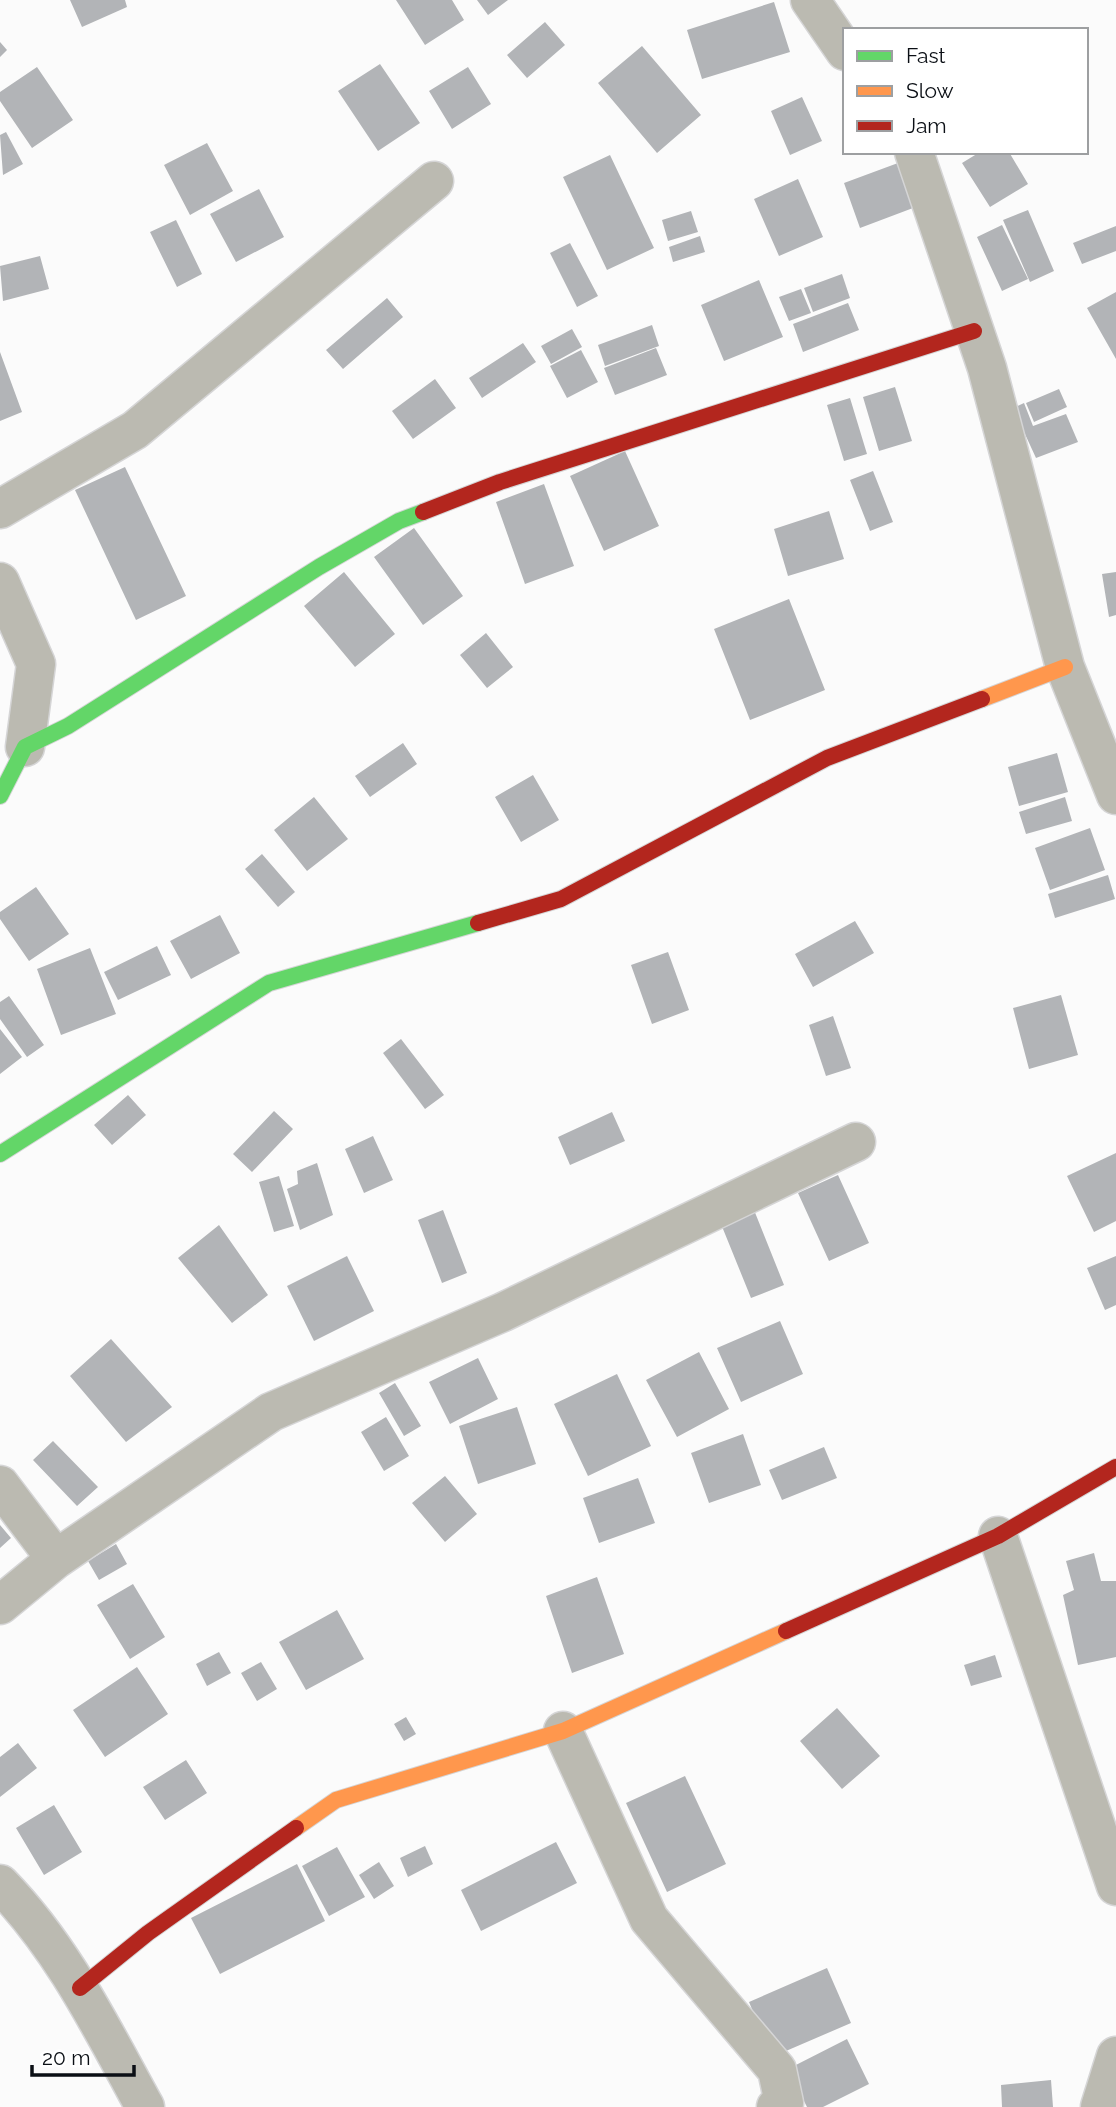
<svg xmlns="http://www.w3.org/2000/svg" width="1116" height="2107" viewBox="0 0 1116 2107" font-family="Raleway,sans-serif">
<rect width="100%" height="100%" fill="#fbfbfb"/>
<!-- building -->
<path fill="#b2b4b7" d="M70,0H125L127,7L82,27Z
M396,0H452L464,20L425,45Z
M477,0H508L488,15Z
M774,2L790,52L702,79L687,30Z
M545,22L565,45L527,78L507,55Z
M0,42L7,50L0,57Z
M642,46L701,115L657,153L598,83Z
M380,64L420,123L378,151L338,91Z
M37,67L73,120L32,148L0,101V92Z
M468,67L491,104L452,129L429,91Z
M802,97L822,141L790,155L771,111Z
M6,132L23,164L3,175L0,135Z
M207,143L233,191L190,215L164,165Z
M980,152H1009L1028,184L990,207L962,163Z
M610,155L654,248L607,270L563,177Z
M898,163L913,208L860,228L844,183Z
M798,179L823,237L779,256L754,199Z
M259,189L284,237L236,262L210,214Z
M1028,210L1054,271L1030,282L1003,220Z
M691,211L698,232L668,241L662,220Z
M176,220L202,274L177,287L150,232Z
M1002,225L1028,279L1002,291L977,237Z
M1116,226V251L1082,264L1073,243Z
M700,236L705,252L673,262L669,247Z
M570,243L598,296L577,307L550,253Z
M40,256L49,289L3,301L0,266Z
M842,274L850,298L813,312L804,288Z
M759,280L783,337L724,361L701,305Z
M801,289L811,313L789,321L779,297Z
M1116,292V359L1087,308Z
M387,298L403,317L343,369L326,350Z
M848,303L859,330L803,352L793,324Z
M652,325L659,346L605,366L598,345Z
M572,329L582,347L551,364L541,346Z
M523,343L536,362L482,398L469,378Z
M656,348L667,375L615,395L604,368Z
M581,350L598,382L567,398L550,366Z
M0,352L22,412L0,421Z
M435,379L456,408L413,439L392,411Z
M895,387L912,441L879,451L863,397Z
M1059,389L1067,407L1034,422L1026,403Z
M850,398L867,454L844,461L827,405Z
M1024,403L1033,426L1066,414L1078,442L1036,458L1013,408Z
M625,451L659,526L604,551L570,476Z
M125,467L186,596L136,620L75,490Z
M873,471L893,522L870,531L850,480Z
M544,484L574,566L525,584L496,502Z
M829,511L844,559L788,576L774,529Z
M414,528L463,596L423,625L374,557Z
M344,572L395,634L355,667L304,606Z
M1116,572V615L1109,617L1102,574Z
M789,599L825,690L750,720L714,629Z
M486,633L513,667L487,688L460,655Z
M403,743L417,764L370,797L355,776Z
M1057,753L1068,792L1019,806L1008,767Z
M533,775L559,820L521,842L495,797Z
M314,797L348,839L307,871L274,830Z
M1065,797L1072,821L1026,834L1019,812Z
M1090,828L1105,870L1050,890L1035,848Z
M262,854L295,892L278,907L245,869Z
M1108,875L1115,899L1055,918L1048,894Z
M36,887L69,934L29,961L0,919V912Z
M220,915L240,953L191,979L170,941Z
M855,921L874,953L813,987L795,954Z
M157,946L171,975L118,1000L104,972Z
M90,948L116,1014L61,1035L37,969Z
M668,952L689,1010L652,1024L631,965Z
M1061,995L1078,1055L1029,1069L1013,1008Z
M9,996L44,1045L27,1057L0,1019V1002Z
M833,1016L851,1068L826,1076L809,1025Z
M0,1029L22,1057L0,1074Z
M401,1039L444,1095L425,1109L383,1053Z
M128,1095L146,1115L112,1145L94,1125Z
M274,1111L293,1129L252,1172L233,1154Z
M612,1112L625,1141L570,1165L558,1137Z
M373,1136L393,1180L364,1193L345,1149Z
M1116,1153V1221L1094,1232L1067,1176Z
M317,1163L333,1215L300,1230L287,1189L298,1184L297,1171Z
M838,1175L869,1243L829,1261L798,1193Z
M279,1176L294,1226L274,1232L259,1182Z
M443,1210L467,1273L442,1283L418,1220Z
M754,1210L784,1285L751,1298L721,1224Z
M219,1225L268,1295L232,1323L178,1258Z
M347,1256L374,1311L314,1341L287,1286Z
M1116,1256V1305L1105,1310L1087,1268Z
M780,1321L803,1374L741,1402L717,1348Z
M111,1339L172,1407L126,1442L70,1376Z
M699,1352L729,1409L677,1437L646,1380Z
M478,1358L498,1399L450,1424L429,1382Z
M617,1374L651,1446L588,1476L554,1404Z
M395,1383L421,1426L404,1436L379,1393Z
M517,1407L536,1464L478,1484L459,1426Z
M386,1417L409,1456L384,1471L361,1432Z
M743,1434L761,1485L709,1503L691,1453Z
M53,1441L98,1487L77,1506L33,1460Z
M824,1447L837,1478L782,1500L769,1470Z
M445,1476L477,1514L445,1542L412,1503Z
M638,1478L655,1523L599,1543L583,1498Z
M0,1525L11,1538L0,1548Z
M116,1544L127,1564L99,1580L88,1561Z
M1094,1553L1101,1581H1116V1657L1078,1665L1063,1595L1074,1590L1066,1561Z
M597,1577L624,1654L572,1673L546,1596Z
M133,1584L165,1637L130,1659L97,1605Z
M337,1610L364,1659L306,1690L279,1642Z
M219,1652L231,1673L207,1686L196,1664Z
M995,1655L1002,1677L971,1686L964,1665Z
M261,1662L277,1689L257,1701L241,1673Z
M137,1667L168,1714L105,1757L73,1710Z
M837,1708L880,1756L842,1789L800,1741Z
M406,1717L416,1734L404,1741L394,1724Z
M18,1743L37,1768L0,1797V1757Z
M186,1760L207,1793L165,1820L143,1787Z
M685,1776L726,1864L667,1892L626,1803Z
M54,1805L82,1852L44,1875L16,1828Z
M556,1842L577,1883L481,1931L461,1890Z
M425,1846L433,1864L408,1877L400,1858Z
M337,1847L365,1897L329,1916L302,1866Z
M379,1862L394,1886L374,1899L359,1875Z
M297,1864L325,1921L220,1974L191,1918Z
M827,1968L851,2023L772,2057L749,2002Z
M847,2039L869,2084L823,2107H807L788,2069Z
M1051,2080L1053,2107H1002L1001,2085Z"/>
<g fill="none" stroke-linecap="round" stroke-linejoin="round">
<!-- street casing -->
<g stroke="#d5d5d6" stroke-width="41">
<path id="street" d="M810,0L845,51
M914,152L987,368L1065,667L1116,795
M0,509L135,430L434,181
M0,582L36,664L25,747
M0,1485L56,1559
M998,1536L1116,1886
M0,1605L56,1559L271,1412L503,1312L856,1142
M563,1731L649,1919L777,2070L784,2103L776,2107
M0,1884C63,1948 102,2029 145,2107
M1100,2107L1116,2056"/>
</g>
<!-- fast casing -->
<g stroke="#d5d5d6" stroke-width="18">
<path id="fast" d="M0,796L25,747L68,726L319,567L399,521L423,512
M0,1154L269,983L478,923"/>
</g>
<!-- slow casing -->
<g stroke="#d5d5d6" stroke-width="18">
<path id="slow" d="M982,699L1065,667
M296,1828L336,1800L563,1731L786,1631"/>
</g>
<!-- jam casing -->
<g stroke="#d5d5d6" stroke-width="18">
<path id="jam" d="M423,512L500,482L974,331
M478,923L561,899L827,758L982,699
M786,1631L998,1536L1116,1467
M80,1988L148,1933L296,1828"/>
</g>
<!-- street -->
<use href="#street" stroke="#bbbab1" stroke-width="38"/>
<!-- fast -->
<use href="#fast" stroke="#63d668" stroke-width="16"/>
<!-- slow -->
<use href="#slow" stroke="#ff974d" stroke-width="16"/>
<!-- jam -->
<use href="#jam" stroke="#b3261e" stroke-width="16"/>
</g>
<!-- legend -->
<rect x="843" y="28" width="245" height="126" fill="#ffffff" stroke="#9d9fa1" stroke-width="2"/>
<rect x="857" y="51" width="35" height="10" fill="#63d668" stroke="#9d9fa1" stroke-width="2"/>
<text x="906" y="63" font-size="21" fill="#0b0f15">Fast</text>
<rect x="857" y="86" width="35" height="10" fill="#ff974d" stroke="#9d9fa1" stroke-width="2"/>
<text x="906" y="98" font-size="21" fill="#0b0f15">Slow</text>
<rect x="857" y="121" width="35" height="10" fill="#b3261e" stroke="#9d9fa1" stroke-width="2"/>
<text x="906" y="133" font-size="21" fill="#0b0f15">Jam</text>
<!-- scale -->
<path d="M32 2065v10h102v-10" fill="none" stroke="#0b0f15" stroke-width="3.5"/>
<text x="42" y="2065" font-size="21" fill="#0b0f15" stroke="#ffffff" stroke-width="5" paint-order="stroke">20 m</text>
</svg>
